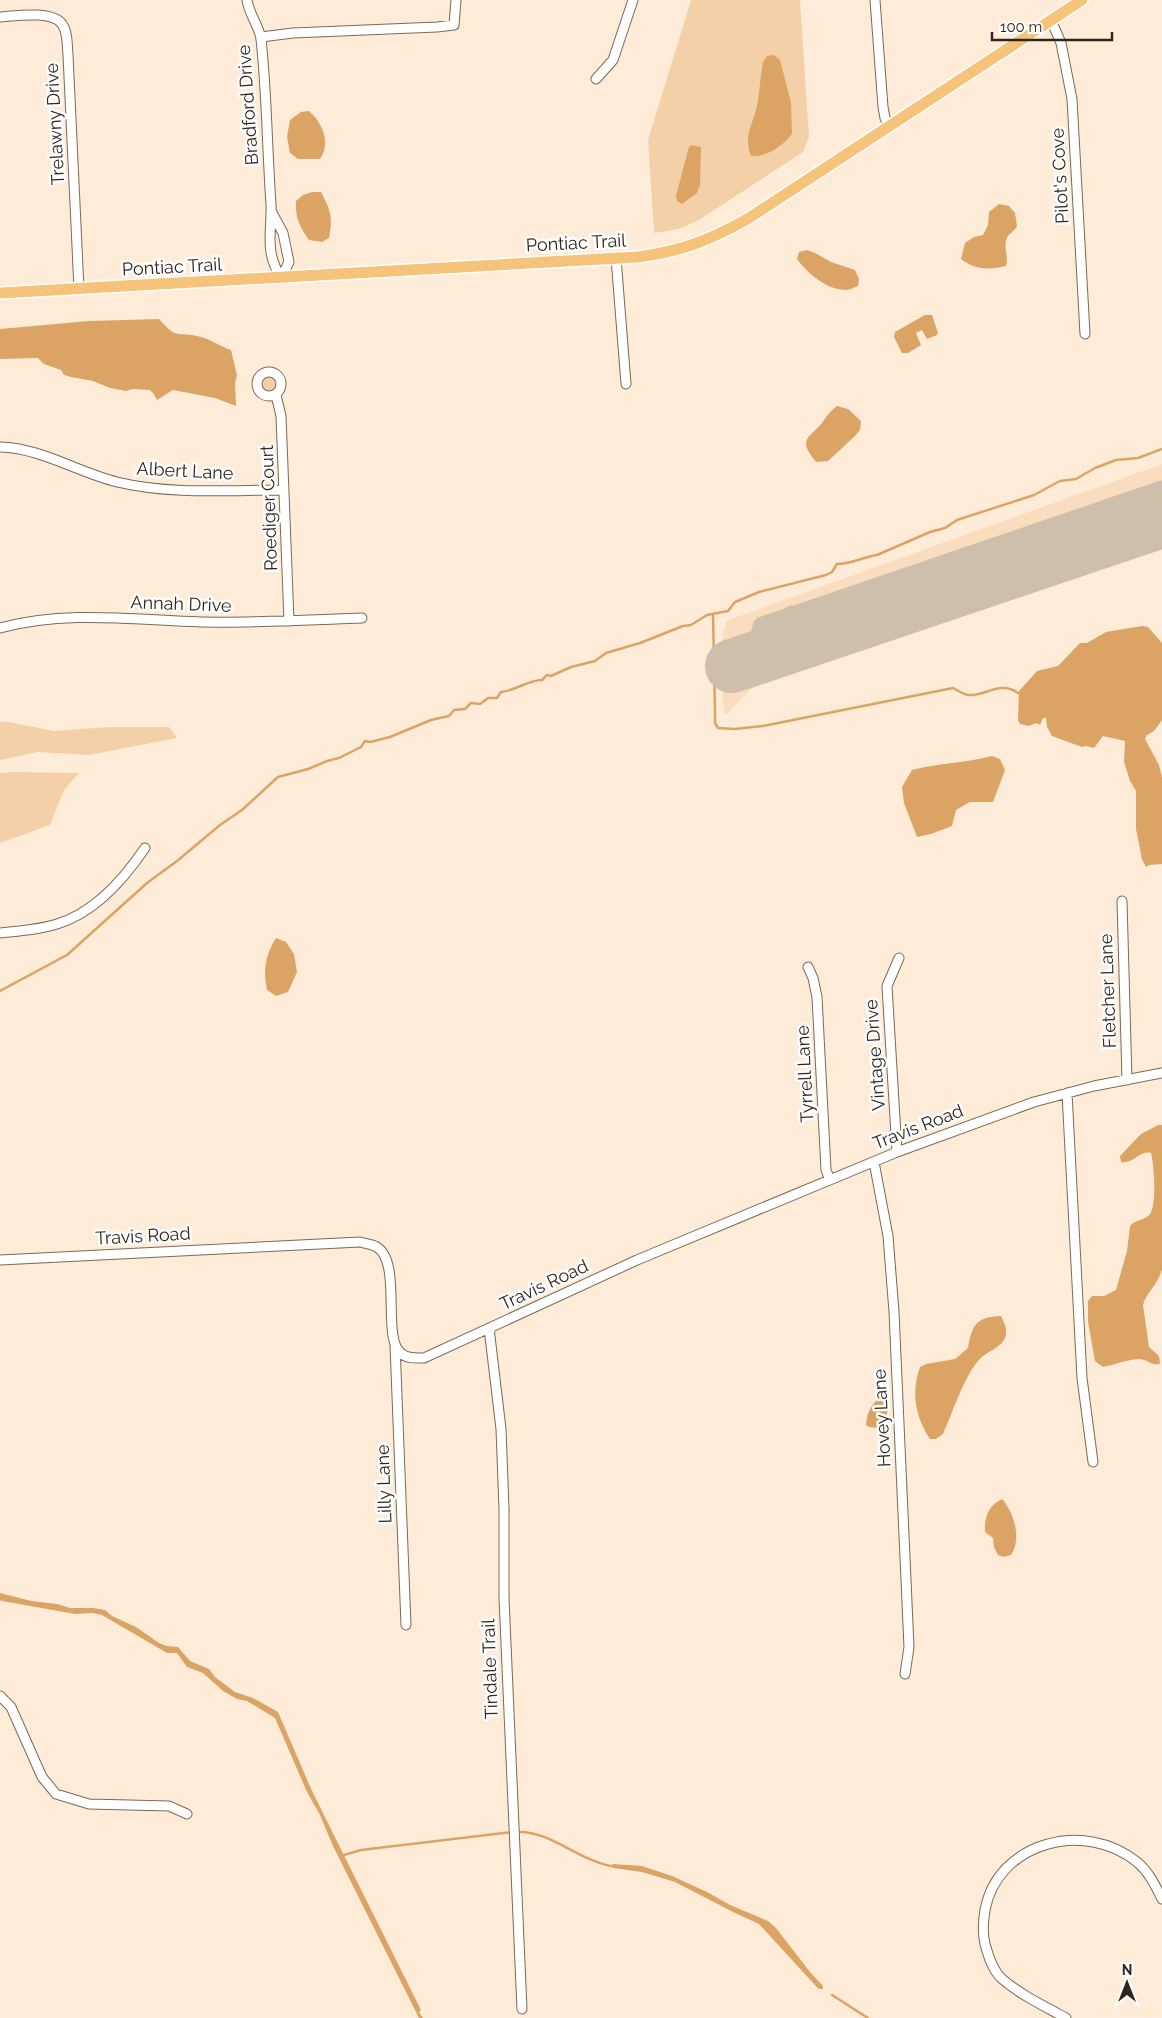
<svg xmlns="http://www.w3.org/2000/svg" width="1162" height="2018" viewBox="0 0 1162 2018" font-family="Raleway,sans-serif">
<rect width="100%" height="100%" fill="#ffecd8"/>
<!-- built -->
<path fill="#faddbe" d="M1162,464V544L828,656L764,680L750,690L727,714H725L722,695L724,688L717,651L721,647L726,621Z"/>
<!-- green -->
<path fill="#f4d0a9" d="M691,0H800L809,137L803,152L699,220L679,229L654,233L648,140Z
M262 384a7 7 0 1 1 14 0a7 7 0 1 1-14 0Z
M0,722H8L54,731L110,727H169L177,738L89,755L38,752L0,760Z
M13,772L79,773L64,790L50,825L0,843V773Z"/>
<!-- water -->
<path fill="#dca464" d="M774,55L780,60L791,102L792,134C782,146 768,157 751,156C743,135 753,125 757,106C760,91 760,76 763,62L767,56Z
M309,111C323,123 331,144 320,159H298L290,153L287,137L290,120L301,112Z
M691,145L701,147L700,185L697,193L682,204L677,201L676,196L689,147Z
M312,192H321C331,211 333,217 329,238L322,242L309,240C300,227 295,218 296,201L303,195Z
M999,204L1009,206L1015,213L1017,226C1015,231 1008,234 1007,238C1003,247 1009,257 1006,266C989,270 975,270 961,259L965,243L974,237L983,235L988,225L989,212Z
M807,250L815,253L831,262L855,270L859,279L858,286C855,287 850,290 846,290C827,290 807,273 797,259L799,252Z
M925,315H932L938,333L937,335L927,339L922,330L916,333L921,345L908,353H902L894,337L895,332Z
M159,319C179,342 177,330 201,337C212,340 220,346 231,350L237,375L235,383L236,406L215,398L173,390L157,400L153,393L150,390L133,389L126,391L110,388L93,381L71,377L64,375L61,370L44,364L38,358L0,359V329L89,321Z
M837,406L848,409L861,421L860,430L855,436L828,461L816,462C798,439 807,440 822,423C827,416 830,411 837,406Z
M1142,626L1148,627L1162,643V720L1154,731L1147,735L1145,739L1159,765L1162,777V864L1149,865L1146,867L1142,859L1136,829V791L1130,781L1124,762L1125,741L1103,736L1094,748L1086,746L1082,747L1052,736L1047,727L1046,718H1043L1040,725L1036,723L1029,726L1020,724L1018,720L1019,691L1037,671L1058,666L1080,643H1087L1106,632Z
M992,756L1000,759L1005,770L993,802H970L956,810L952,826L931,834L917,837L904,803L902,787L912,770C939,763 966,763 992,756Z
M276,938L286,942L294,954L297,972L288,992L276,996L267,990C263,970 265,956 276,938Z
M1158,1125H1162V1269C1158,1285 1146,1293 1143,1305L1149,1347L1159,1356L1160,1364C1152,1366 1148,1360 1140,1359C1129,1359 1114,1365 1103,1367L1095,1361L1088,1322V1301L1092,1296H1104L1116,1290L1127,1251L1130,1226C1135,1219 1145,1221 1150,1214C1157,1204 1154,1165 1151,1153C1139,1150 1135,1164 1121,1162L1120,1156L1141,1134Z
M1001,1316C1004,1322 1007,1328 1006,1335C1003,1348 986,1351 978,1361C963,1379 953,1412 943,1434L936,1439H930C915,1417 911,1392 920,1367L926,1364L955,1359L968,1348C972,1325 976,1317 1001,1316Z
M887,1393C891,1404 887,1420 879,1428L869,1427L866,1425C867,1409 874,1400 887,1393Z
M1002,1499C1014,1512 1022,1539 1011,1555L1004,1557L998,1555L994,1547L993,1538L985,1532C984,1517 989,1505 1002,1499Z
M0,1593L31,1601L57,1604L70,1608H93L105,1610L112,1616L136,1627L159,1643L167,1646L178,1647L190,1661L209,1669L215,1677L235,1692L253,1698L278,1712L312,1791L421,2010L419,2012L423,2018H419L333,1846L319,1813L307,1792L275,1718L247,1701L237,1699L223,1691L203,1673L187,1667L177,1653H167L102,1615L93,1613L75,1614L2,1601L0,1600Z
M613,1864L642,1866L672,1876L707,1892L730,1905L768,1921L776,1928L810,1972L823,1986V1989H819L814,1984L759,1924L735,1913L675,1882L642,1872L613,1868L611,1866Z"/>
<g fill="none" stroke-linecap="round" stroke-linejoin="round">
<!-- stream -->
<path stroke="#dca464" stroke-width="2.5" d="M713,615L715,711V723L718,728L735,729L763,726L953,688C958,691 963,694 968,695C984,697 1000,680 1018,693
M0,991L67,955L147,883L177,861L220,825L242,810L278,777L308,769L327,761L339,758L361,747L365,741L370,742L390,737L431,720L449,716L454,710L465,709L471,703L480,704L488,698H497L501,692C515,691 528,680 542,680L547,675L551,676L571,667L595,661L606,653L640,643L683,626L691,625L707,615L728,611L735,602L759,592L826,575L832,572L837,564C852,564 863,557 877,555L930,532L945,528L957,520L1034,495L1060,481L1076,479L1095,468L1116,460L1138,458L1162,449
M517,1832C549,1830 578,1860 611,1866
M344,1855L361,1850L512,1832
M832,1995L868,2018"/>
<!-- taxiway -->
<path stroke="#cebeac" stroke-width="21" d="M1056,527L1064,554
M792,616L801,643
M763,656L760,639L763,627L1162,491"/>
<!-- runway -->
<path stroke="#cebeac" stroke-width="54" d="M732,666L1162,521"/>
<!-- minor casing -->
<g stroke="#7e6953" stroke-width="11">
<path id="minor" d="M247,0C249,14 259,26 261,39C267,94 267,149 271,204C272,233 264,250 281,278
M875,0L883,107L885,118L890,126
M0,17C15,16 52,10 62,24C68,32 67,45 68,55L79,289
M1051,20L1061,43L1072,99L1085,334
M261,37L293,33L437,27L454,25L456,0
M596,79L613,60L633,0
M271,211L283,233L289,262L281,278
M616,258L626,384
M257 384a12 12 0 1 1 24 0a12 12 0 1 1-24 0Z
M276,395L281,416L289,621
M0,447C41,448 77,472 117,482C171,495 229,490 284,490
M0,628C67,610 133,620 201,622C255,623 309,620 362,618
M1122,901L1127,1080
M0,933C19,931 38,930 57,924C94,913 124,879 145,848
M808,967L813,978L817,997L826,1170L830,1180
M1067,1093L1082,1378L1093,1462
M897,1152L887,986L899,958
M874,1162L888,1236L894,1312L909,1647L905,1674
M0,1260L360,1242C364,1243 370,1244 375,1246C404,1260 380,1340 402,1354C408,1359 417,1358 424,1358L637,1260L897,1152L1034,1102L1094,1086L1162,1073
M489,1328L501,1429L504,1509V1598L522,2009
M395,1345L406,1625
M0,1696L11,1707L42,1777L56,1794L89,1804L169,1806L187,1814
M1066,2018C1044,2006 1019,1994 1001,1978C992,1969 988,1955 985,1944C982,1932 983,1922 985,1910C998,1841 1086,1820 1137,1862C1149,1872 1155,1885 1162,1899"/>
</g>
<!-- major casing -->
<g stroke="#fff" stroke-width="14">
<path id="major" d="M0,293L638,257C683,251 710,240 749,218L1082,0"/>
</g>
<!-- minor -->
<use href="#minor" stroke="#fff" stroke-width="9"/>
<!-- major -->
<use href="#major" stroke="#f5c37a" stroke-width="11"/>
</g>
<g text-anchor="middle" stroke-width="5" stroke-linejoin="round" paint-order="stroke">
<!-- street labels -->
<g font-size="18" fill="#2e251c" stroke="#fff">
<text transform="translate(248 105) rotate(-94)" y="6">Bradford Drive</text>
<text transform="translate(55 124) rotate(-93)" y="6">Trelawny Drive</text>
<text transform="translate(1060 176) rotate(-93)" y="6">Pilot's Cove</text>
<text transform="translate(576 243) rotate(-3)" y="6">Pontiac Trail</text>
<text transform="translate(172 267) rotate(-3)" y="6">Pontiac Trail</text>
<text transform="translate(185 471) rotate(3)" y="6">Albert Lane</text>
<text transform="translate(269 508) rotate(-92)" y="6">Roediger Court</text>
<text transform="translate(181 604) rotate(2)" y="6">Annah Drive</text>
<text transform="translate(1108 991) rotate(-92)" y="6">Fletcher Lane</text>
<text transform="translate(875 1055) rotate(-94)" y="6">Vintage Drive</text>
<text transform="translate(805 1074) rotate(-93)" y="6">Tyrrell Lane</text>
<text transform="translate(918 1127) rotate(-21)" y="6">Travis Road</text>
<text transform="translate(143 1236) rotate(-3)" y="6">Travis Road</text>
<text transform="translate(544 1285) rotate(-25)" y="6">Travis Road</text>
<text transform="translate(882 1418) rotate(-93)" y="6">Hovey Lane</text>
<text transform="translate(384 1484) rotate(-92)" y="6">Lilly Lane</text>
<text transform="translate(490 1669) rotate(-92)" y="6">Tindale Trail</text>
</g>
</g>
<!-- north arrow -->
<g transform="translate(1127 1983)" stroke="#ffffff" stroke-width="4" paint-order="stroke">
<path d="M0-4L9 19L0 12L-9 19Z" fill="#2e251c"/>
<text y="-8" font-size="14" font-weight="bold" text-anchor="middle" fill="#2e251c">N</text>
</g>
<!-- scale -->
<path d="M992 32v8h120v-8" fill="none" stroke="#2e251c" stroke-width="2.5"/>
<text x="1000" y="32" font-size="15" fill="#2e251c" stroke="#ffffff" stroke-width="4" paint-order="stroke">100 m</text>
</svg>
